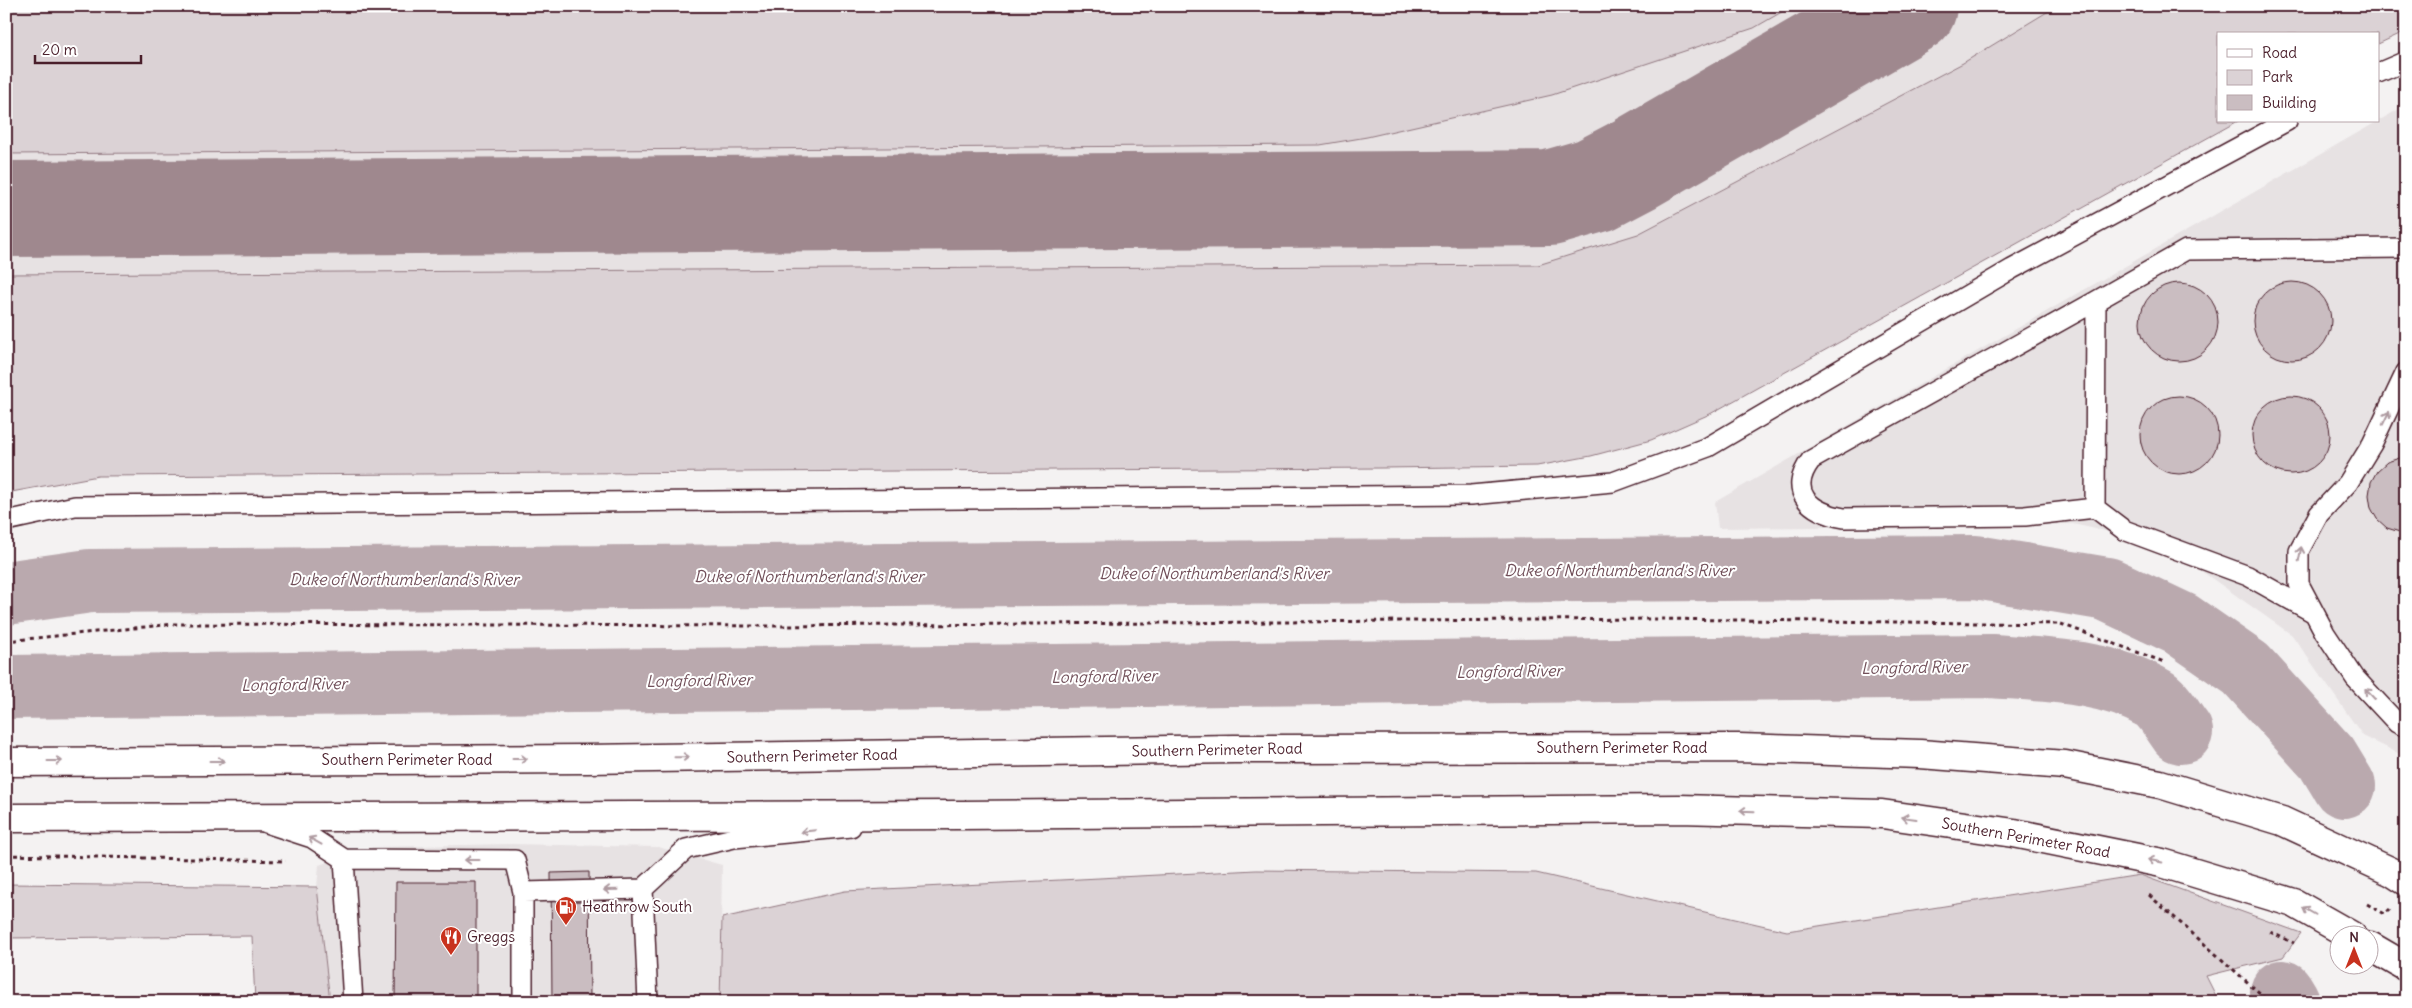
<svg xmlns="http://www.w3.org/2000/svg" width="2412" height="1008" viewBox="0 0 2412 1008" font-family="Delius,sans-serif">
<rect width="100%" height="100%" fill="#f4f2f2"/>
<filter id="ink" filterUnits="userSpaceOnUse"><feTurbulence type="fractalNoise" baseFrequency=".02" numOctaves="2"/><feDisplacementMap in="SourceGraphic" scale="10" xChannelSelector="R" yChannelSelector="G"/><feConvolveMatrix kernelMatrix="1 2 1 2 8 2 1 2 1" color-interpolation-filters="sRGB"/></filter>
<g filter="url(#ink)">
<!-- built -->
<path fill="#e7e2e3" d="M6,6H2406V26L2378,34H2218L1974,250L6,461Z
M2406,105V757L2363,736L2292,635L2200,570L2119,534L2073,524L1718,528L1715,502Z
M509,844L658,847L722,865L720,1002H330L317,887L319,865L373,847Z"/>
<!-- green -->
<path fill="#dbd2d5" stroke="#927880" d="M6,6H1792L1754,28L1552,95L1367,137L1320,145L6,154Z
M2057,6H2406V31L2378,44V34H2218V121H2238L1710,414L1651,440L1591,456L1537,466L1383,468L98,476L6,493V274L1538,265L1638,234L1963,63Z
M1256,870L1536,873L1787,931L2140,875L2301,933L2283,957L2206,976L2219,1002H720L722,918L845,891Z
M6,884L317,887L330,1002H255L252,936L6,938Z"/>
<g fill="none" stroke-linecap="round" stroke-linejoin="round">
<!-- river -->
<path stroke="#baa9ae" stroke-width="64" d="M6,593L90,581L1976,567L2107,589L2181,624L2246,669L2327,758L2344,786
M6,687L1991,666C2045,670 2106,670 2155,699C2165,706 2174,723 2181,732
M2282,992L2288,1002"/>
<!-- taxiway -->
<path stroke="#9f888e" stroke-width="96" d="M6,209L1550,198L1595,185L1635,164L1909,6"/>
</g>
<!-- building -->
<path fill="#cabdc1" stroke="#4a1f2b" d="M2253 321a39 39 0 1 1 78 0a39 39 0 1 1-78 0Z
M2140 322a39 39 0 1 1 78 0a39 39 0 1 1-78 0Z
M2252 435a39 39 0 1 1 78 0a39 39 0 1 1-78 0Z
M2140 435a39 39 0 1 1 78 0a39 39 0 1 1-78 0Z
M2406,456V534L2387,528L2377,519L2371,508L2369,495L2371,482L2377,471L2387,462Z
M589,872L590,1002H552L551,873Z
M396,882H476V1002H395Z"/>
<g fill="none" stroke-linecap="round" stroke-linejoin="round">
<!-- service casing -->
<g stroke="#4a1f2b" stroke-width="22">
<path id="service" d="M2378,73L2406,61
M2406,372L2372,444L2348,483L2319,514L2299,551V584L2325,633L2355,678L2397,723L2406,727
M2095,508L2025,516L1844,518C1811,512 1786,493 1811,460L2096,301
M6,521L75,506L1471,495L1613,482L1708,447L2012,269L2287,121
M2314,613L2248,576L2124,530L2095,508L2096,301L2186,250L2406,248
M266,823L312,838L344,859L515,860L523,892L643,889L686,849L734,838L851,827
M344,859L353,1002
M643,889L648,1002
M523,1002V892"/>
</g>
<!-- tertiary casing -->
<g stroke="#4a1f2b" stroke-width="31">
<path id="tertiary" d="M6,762L587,759L1234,749L1739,748L1920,754L2065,765L2160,784L2282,821L2392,872L2406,881
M6,818L961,815L1679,809L1882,814L2014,833L2162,863L2294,903L2352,936
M2370,946L2406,967"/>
</g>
<!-- path -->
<path stroke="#4a1f2b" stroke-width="3" stroke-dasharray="4 4" stroke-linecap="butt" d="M6,641L174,624L778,626L1656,619L2061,624L2164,662
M6,855L286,861
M2149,895L2262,995L2266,1002
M2367,904L2385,914L2390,909
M2270,932L2294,943"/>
<!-- service -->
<use href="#service" stroke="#fff" stroke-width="19"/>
<!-- tertiary -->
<use href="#tertiary" stroke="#fff" stroke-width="28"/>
</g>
<!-- one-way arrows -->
<defs><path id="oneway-shaft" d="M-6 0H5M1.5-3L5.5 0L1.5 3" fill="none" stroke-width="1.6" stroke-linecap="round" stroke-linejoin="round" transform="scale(1.25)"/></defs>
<g stroke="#ae9aa0">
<use href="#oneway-shaft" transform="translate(2386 418) rotate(-64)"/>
<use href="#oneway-shaft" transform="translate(2300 554) rotate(-80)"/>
<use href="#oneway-shaft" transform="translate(2370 694) rotate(-133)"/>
<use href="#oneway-shaft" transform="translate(682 757) rotate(-1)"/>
<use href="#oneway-shaft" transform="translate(520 759)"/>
<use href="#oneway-shaft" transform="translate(55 761)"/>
<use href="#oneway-shaft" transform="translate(217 761)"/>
<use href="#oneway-shaft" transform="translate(1747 811) rotate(-178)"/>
<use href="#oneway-shaft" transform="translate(1909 818) rotate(-172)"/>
<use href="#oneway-shaft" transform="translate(808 831) rotate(174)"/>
<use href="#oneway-shaft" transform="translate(315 841) rotate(-151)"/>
<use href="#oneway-shaft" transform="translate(472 860) rotate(-180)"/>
<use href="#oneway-shaft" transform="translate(2155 861) rotate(-168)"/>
<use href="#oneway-shaft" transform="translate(611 890) rotate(179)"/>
<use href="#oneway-shaft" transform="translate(2309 911) rotate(-150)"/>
</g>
</g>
<!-- icons -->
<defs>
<g id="fuel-pin" transform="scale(1.125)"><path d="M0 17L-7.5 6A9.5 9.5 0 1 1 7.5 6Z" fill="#c8321e" stroke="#fff"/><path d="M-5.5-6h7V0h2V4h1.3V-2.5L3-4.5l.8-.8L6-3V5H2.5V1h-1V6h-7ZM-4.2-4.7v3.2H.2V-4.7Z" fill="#fff"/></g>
<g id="restaurant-pin" transform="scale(1.125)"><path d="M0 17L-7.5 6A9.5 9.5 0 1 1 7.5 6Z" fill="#c8321e" stroke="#fff"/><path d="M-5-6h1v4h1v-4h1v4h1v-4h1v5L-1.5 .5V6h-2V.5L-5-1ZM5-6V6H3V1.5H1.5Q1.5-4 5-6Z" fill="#fff"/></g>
</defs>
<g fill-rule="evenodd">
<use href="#fuel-pin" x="566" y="907"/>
<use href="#restaurant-pin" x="451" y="937"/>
</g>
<g text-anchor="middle" stroke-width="4" stroke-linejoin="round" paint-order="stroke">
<!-- street labels -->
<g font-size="15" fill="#4a1f2b" stroke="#fff">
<text x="1622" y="753">Southern Perimeter Road</text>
<text transform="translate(1217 750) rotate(-1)" y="5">Southern Perimeter Road</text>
<text transform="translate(812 756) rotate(-1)" y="5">Southern Perimeter Road</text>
<text x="407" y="765">Southern Perimeter Road</text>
<text transform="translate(2026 838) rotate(10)" y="5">Southern Perimeter Road</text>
</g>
<!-- poi labels -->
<g font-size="15" fill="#4a1f2b" stroke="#fff" text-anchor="start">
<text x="582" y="912">Heathrow South</text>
<text x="467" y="942">Greggs</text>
</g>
<!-- water labels -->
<g font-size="16" font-style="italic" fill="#714f59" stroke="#fff">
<text x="1619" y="576">Duke of Northumberland's River</text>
<text x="1214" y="579">Duke of Northumberland's River</text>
<text x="809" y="582">Duke of Northumberland's River</text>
<text x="404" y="585">Duke of Northumberland's River</text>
<text transform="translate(1914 667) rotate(-1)" y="6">Longford River</text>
<text transform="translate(1509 671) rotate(-1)" y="6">Longford River</text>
<text transform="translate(1104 676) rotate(-1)" y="6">Longford River</text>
<text transform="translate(699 680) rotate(-1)" y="6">Longford River</text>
<text transform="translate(294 684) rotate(-1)" y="6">Longford River</text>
</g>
</g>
<!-- margin -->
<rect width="2412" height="1008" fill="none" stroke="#fff" stroke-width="25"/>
<rect x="12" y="12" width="2387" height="983" fill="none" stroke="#4a1f2b" stroke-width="2" filter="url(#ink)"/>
<!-- legend -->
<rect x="2217" y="32" width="162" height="90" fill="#ffffff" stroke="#b7a5aa"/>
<rect x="2227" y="49" width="25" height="8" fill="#ffffff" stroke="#b7a5aa"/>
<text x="2262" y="58" font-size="15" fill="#4a1f2b">Road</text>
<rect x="2227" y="70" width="25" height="15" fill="#dbd2d5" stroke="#b7a5aa"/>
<text x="2262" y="82" font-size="15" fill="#4a1f2b">Park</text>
<rect x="2227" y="95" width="25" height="15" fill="#cabdc1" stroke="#b7a5aa"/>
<text x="2262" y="108" font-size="15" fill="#4a1f2b">Building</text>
<!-- north arrow -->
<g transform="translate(2354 950)"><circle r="24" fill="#ffffff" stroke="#b7a5aa"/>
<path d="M0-4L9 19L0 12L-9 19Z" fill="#c8321e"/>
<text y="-8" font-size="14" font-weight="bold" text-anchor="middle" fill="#4a1f2b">N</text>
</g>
<!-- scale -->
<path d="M35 55v8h106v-8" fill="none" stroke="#4a1f2b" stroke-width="2.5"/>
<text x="42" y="55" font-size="15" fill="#4a1f2b" stroke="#ffffff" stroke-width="4" paint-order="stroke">20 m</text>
</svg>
